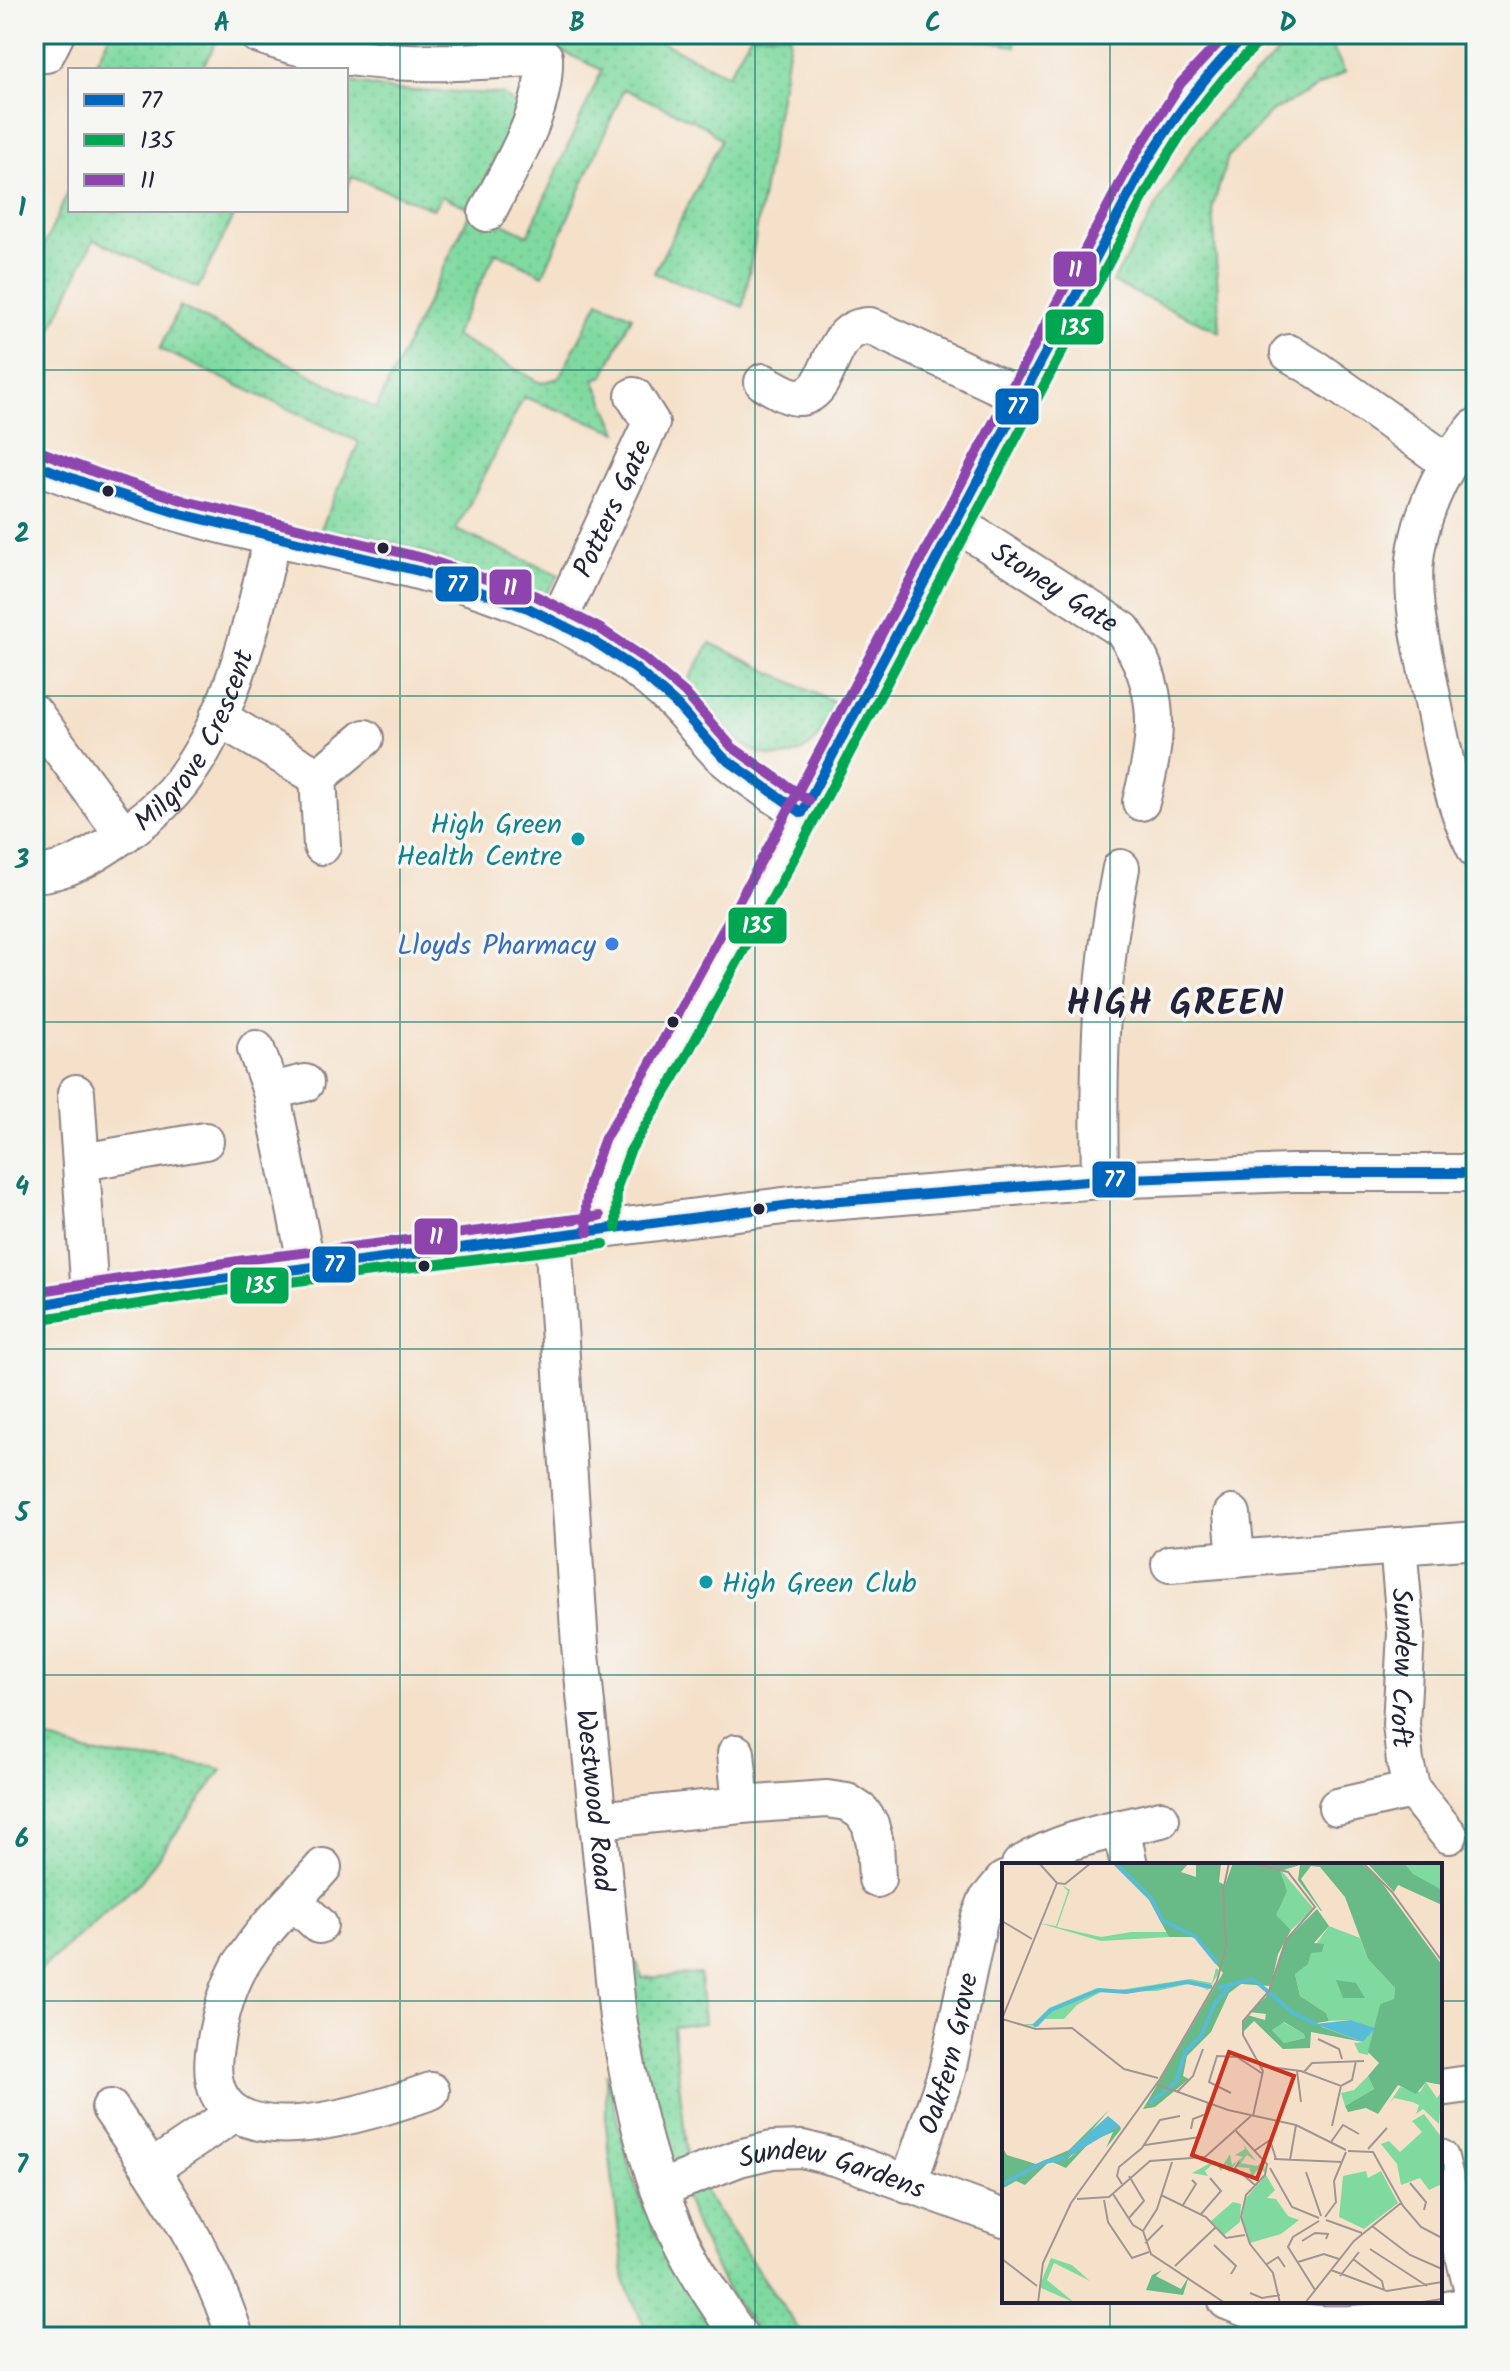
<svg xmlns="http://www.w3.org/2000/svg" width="1510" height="2371" viewBox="0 0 1510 2371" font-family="Kalam,sans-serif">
<defs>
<pattern id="grass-dots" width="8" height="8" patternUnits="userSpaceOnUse" patternTransform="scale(2)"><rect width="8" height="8" fill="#80daa0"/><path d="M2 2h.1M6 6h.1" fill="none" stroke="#6ebb8b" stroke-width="1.8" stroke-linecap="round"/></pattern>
</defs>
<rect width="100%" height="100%" fill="#f6f6f2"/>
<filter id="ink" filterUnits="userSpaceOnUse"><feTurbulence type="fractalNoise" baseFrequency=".0125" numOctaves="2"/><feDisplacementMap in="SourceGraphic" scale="16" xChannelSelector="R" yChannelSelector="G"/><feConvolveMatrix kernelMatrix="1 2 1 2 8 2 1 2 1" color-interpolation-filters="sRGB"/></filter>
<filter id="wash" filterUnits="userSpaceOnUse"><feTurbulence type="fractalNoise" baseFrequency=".006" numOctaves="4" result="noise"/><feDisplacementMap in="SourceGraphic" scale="32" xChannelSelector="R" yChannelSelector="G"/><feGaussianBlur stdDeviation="1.8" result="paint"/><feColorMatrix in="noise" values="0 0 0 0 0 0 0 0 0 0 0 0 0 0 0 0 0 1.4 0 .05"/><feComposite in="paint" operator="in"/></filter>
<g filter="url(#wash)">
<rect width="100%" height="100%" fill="#f5e1ca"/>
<!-- grass -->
<path fill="url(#grass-dots)" stroke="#517e6e" stroke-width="2" d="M110,34H204L217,41L201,70H92Z
M536,34H645L728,75L751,34H791L743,307L654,273L721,140L705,126L624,89L543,275L496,252L454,336L541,383L559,378L599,301L632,316L604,376L594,379L618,432L524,397L456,530L559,575L545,595L535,597L429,554L365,534L320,531L359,442L160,349L180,306L376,409L472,209L442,196L433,209L352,177L346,189V81L394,90L502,94L518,107L473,209L528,235L602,70L534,38Z
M940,34H1016L1015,46Z
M1300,34H1326L1345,72L1271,112L1228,157L1213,206L1220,332L1112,282C1144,232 1169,177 1205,130C1233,94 1266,63 1300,34Z
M70,188V210H237L198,288L94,239L34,366V244L43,248Z
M710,643L835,703C829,715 824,731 815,741C807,749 798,754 788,756C741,764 715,710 688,681Z
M34,1722L43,1737L90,1753L212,1766L222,1770L141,1881L34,1975Z
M624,1962L637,1963L642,1978L700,1974L704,2023L673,2027L687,2153L707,2196L804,2337H760L726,2288L699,2233L660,2137L640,2062Z
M606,2073C619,2122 628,2174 650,2221C668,2261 693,2301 719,2337H649L625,2283L606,2125Z"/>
</g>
<g filter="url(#ink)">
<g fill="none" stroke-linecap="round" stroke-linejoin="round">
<!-- minor casing -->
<g stroke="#8c8282" stroke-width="40">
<g id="minor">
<path d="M257,34C355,70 443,64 544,57C546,112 511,165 487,213"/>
<path d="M46,54L56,34"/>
<path d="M1289,353L1317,370L1449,463"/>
<path d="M763,382C773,387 787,397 798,397C835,396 824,326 870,326L1022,397"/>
<path d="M1476,427C1447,458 1425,504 1417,546C1408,594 1422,645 1431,692C1442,746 1451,801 1476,850"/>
<path d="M34,464C112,496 190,518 271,537C366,558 475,579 561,623C603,645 642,669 675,703C692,720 705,740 723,757C747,778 775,796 802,813"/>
<path id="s1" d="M956,523L1123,630C1164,689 1158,736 1141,802"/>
<path id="s2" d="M558,622L651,423L634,396"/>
<path d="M34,713L124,835"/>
<path d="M218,717L318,777L365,738"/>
<path d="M318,777L322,846"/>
<path id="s3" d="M34,874C67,872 91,857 117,839C137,826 158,809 173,792C215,744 238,674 254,614C261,589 265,562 274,537"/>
<path d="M256,1049L271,1091L307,1267"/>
<path d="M271,1091L305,1083"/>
<path d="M76,1093L90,1296"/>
<path d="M82,1162L205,1141"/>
<path d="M1100,1180C1098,1071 1099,975 1121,868"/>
<path d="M602,1230C599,1209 600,1190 607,1169C619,1135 643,1105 661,1073C703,998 744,920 786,844C882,664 975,483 1073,303C1122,212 1166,101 1247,34"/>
<path id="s4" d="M553,1236L580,1645L618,2018C631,2093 646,2168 679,2237C696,2273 718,2304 740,2337"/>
<path d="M34,1306L90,1296L422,1252L791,1205L1100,1180L1292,1173H1476"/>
<path d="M1232,1514L1236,1558"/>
<path id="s5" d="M1398,1546L1406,1633L1401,1724L1405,1762L1412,1790L1449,1835"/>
<path d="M1170,1564L1476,1540"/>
<path d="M736,1753L741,1805"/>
<path d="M1337,1807L1412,1790"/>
<path d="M598,1820L741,1805L827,1799L847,1802L862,1812L870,1824L875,1843L877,1879"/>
<path d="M1121,1828L1129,1865"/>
<path d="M1020,1865C1063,1838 1112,1831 1161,1819"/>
<path d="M323,1867C295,1899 262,1929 240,1966C225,1993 218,2023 214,2053C200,2171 372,2112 431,2091"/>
<path d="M293,1901L319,1925"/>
<path d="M1440,2088L1476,2083"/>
<path d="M110,2108C160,2181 208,2251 235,2337"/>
<path d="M151,2169L233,2114"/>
<path id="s6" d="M908,2185L947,2071L979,1920L986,1902L1004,1880"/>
<path id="s7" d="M659,2189L739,2158L772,2150L802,2149L838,2158L1004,2218"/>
<path d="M1227,2301C1248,2309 1269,2318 1292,2321C1354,2331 1416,2317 1476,2304L1440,2158"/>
</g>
</g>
<!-- minor -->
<use href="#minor" stroke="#fff" stroke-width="36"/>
<!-- bus-1 casing -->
<g stroke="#f6f6f2" stroke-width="16">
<path id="bus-1" d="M34,464L93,486L181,514L419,571L528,608L592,640L636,669L675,703L723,757L802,813L1147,161C1176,114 1207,72 1247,34
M34,1306L90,1296L791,1205L1100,1180L1292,1173H1476"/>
</g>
<!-- bus-2 casing -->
<g stroke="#f6f6f2" stroke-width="16">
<path id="bus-2" d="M616,1228L617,1187L630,1151L673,1080L798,851L1141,202C1173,143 1207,91 1257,44
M36,1320L248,1287L604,1244"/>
</g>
<!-- bus-3 casing -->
<g stroke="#f6f6f2" stroke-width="16">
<path id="bus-3" d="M39,451L97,473L185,501L423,558L534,595L599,628L644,658L685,693L732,747L809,801
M588,1232L586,1206L589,1182L605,1138L649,1066L774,837L1136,153L1181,83L1227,34
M34,1292L245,1260L600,1216"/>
</g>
<!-- bus-1 -->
<use href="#bus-1" stroke="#0065bd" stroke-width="10"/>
<!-- bus-2 -->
<use href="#bus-2" stroke="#00a651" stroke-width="10"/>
<!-- bus-3 -->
<use href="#bus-3" stroke="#8e44ad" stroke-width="10"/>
</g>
</g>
<!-- grid -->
<path fill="none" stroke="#0f766e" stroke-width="2" stroke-opacity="0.55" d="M400,34V2337M755,34V2337M1110,34V1865M34,370H1476M34,696H1476M34,1022H1476M34,1349H1476M34,1675H1476M34,2001H1004M1440,2001H1476M1110,2301V2337"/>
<!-- markers -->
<g fill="#22223b" stroke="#f6f6f2" stroke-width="3">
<circle cx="108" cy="491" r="7"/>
<circle cx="383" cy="548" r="7"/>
<circle cx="673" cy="1022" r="7"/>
<circle cx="759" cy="1209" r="7"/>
<circle cx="424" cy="1266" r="7"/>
</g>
<g fill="#0f9aa8" stroke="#f6f6f2" stroke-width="3">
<circle cx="578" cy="839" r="8"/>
<circle cx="706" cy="1582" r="8"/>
</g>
<circle fill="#3f7fe0" stroke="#f6f6f2" stroke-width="3" cx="612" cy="944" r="8"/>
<g text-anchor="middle" stroke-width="7" stroke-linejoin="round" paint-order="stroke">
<!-- street labels -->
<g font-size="28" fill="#22223b" stroke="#f6f6f2">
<text dy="10" stroke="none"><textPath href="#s2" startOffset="126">Potters Gate</textPath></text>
<text dy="10" stroke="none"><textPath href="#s1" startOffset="118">Stoney Gate</textPath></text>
<text dy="10" stroke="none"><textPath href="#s3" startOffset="220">Milgrove Crescent</textPath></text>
<text dy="10" stroke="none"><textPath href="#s5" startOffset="122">Sundew Croft</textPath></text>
<text dy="10" stroke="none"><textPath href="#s4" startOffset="566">Westwood Road</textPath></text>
<text dy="10" stroke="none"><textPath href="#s6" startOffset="138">Oakfern Grove</textPath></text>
<text dy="10" stroke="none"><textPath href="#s7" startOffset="182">Sundew Gardens</textPath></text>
</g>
<!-- culture labels -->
<g font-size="28" fill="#0d838f" stroke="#f6f6f2" text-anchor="end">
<text x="562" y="833">High Green<tspan x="562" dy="32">Health Centre</tspan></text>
<text x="722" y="1592" text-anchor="start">High Green Club</text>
</g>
<!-- shop labels -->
<g font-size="28" fill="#366cbe" stroke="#f6f6f2" text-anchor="end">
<text x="596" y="954">Lloyds Pharmacy</text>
</g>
<!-- district labels -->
<g font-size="36" font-weight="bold" letter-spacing="2" fill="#22223b" stroke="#f6f6f2">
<text x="1176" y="1014">HIGH GREEN</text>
</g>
</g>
<!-- overview -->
<g transform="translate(1002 1863)">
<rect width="440" height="440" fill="#f5e1ca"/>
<path d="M389,0H440V42ZM278,6L312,46L289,67L274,53ZM60,22L68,27L55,64L99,74L129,69H166L167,74L99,78L37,60L54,63L66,28ZM327,63L358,75L366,96L393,125L392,137L378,141L366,192L357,190L352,180L361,179L372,165L349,157L327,158L324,150L298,133L293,111ZM214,105L218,108L206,127L190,120L155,128L99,129L75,142L62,156H43L36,164L20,161H31L47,145L95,125L111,128L188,116L210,120ZM281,159L302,171L303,175L282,180L270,167ZM366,213L372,226L343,243L339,230L352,227ZM424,219L435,235L440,228L437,261L421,246L414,251L417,242L410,239L392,235L387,241L398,224L418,229ZM241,281L254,298L245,292L239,300L255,303L262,297L263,310L257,305L250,314L247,305L235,304L236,297L227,310L225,301L219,308L213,299L203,308L206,313L190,310L212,298L221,302L228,291L230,302L241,294L233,292L243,286ZM49,395L70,402L88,418L52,400L45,417L73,440L37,424Z" fill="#80daa0"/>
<path d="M110,0H187L179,9L194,14V0H215L219,1L217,19L223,22L231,0H359L377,16L440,102V222L424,219L414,231L396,222L376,251L364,245L346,249L343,243L372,226L366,213L377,200L366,189L378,141L392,136L393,125L366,96L343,34L318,4L309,3L299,16L320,48H319L296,17L298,2L278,8L285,28L274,52L289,67L276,91L269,123L239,121L227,130L209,169L185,193L181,213L187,216L153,244L141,246L221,110L193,74H167L147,37ZM365,0H402L411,11L440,27V42L396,22L392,29ZM315,46L327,63L312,80L322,81L320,89L309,90L306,101L293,111L298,133L324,150L327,158L315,160L320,164L361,179L309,169L308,185L281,186L252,158L242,168V159L245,152L263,157L264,151L247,149L264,134L284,77ZM282,159L302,171L303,175L282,180L270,167ZM334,117L354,120L363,135H341ZM107,247L65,297L91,274L118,263L119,266L104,285L111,269L88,279L64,305L48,298L23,322L14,318L0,326V284L5,292L34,301L67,287ZM160,407L154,413L179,426L187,413L181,432L144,427L150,412Z" fill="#68ba86" fill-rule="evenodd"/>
<path d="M422,251L440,275V321L427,327L418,315L399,322L395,301L379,281L387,278L398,289L420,269L410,258ZM364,308L366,315L379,308L396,340L362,366L337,354L341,313ZM264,312L273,327L265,335L274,336L286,353L297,357L279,371L248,380L240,355L244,335ZM231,339L239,341L238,359L222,372L209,358Z" fill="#80daa0"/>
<path d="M419 304a12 12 0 1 1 24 0a12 12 0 1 1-24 0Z" fill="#80daa0"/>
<path d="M349,157L373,165L361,179L313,161ZM106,253L118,263L63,296L69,286Z" fill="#58bcd6"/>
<path fill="none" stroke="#58bcd6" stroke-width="4" d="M113,0L149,35L160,57L194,74L215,100M216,125L251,116L291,150L314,161M32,163L49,147L97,127L124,129L185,119L210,124M148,240L174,219L183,189L199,173L213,140L227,125M0,321L43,299L63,295"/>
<path fill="none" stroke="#a19591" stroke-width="2" d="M37,0L55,20M249,0L286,9L313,44L284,77L267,128L241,158V172L261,208L251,253M361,0L390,29L440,98M55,20L63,21L89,0M0,58L30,76M0,156L34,166L70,165L122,206L156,215M0,156L55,20M316,176L337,186L340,196M260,203L299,208L339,223L350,217L354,198M295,208L299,239M302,209L310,200L362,198M154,221L226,247L294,262L344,287M175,229L191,213L201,186M229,230L207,219L215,193L235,194L261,211M330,263L339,223M189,266L191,256L204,251M234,268L265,301L263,312L244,332L239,354L248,381L271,410L278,440M329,279L341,262L357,271M143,282L198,274L206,240M366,286L385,265M252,288L268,277L274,296M346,288L371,289L401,343L419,364L440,375M272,296L340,299M288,297L294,262M237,299L233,305L253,322M268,305L290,344L317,355M304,309L319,353M127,313L142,338L127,355M408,320L424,339L422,347M120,321L115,313L117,304L140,285L158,257L178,253M111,331L131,362L141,368M159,332L204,354L224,375L243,372M75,336L107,334L148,298L203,294L249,253M102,337L106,359L130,395L147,389M181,342L194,321L190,317M199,351L219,328L208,315M323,354L334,339L332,318L344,289M324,357L360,370M370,363L408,392L440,406M141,368L149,391L223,440M141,368L155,346L170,299M300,378L313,370L326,371L324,376M143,380L161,362M212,382L234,403L229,411M368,386L425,423M0,396L35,423M351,396L380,418L382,427M296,399L322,391L337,396M265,401L276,394L283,404M173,403L214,364M329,407L385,428L440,419M338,413L357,389M313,427L286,384L291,374L317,358M248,430L260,435L278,432M36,440L41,400L69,340L158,216L215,118L224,83L221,28L227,0M303,440L352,378L399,340M414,440L440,436"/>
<path fill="#c8321e" fill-opacity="0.15" stroke="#c8321e" stroke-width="4" d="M227,189L292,213L255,316L190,292Z"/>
<rect width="440" height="440" fill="none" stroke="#22223b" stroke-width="4"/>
</g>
<g stroke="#f6f6f2" stroke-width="3">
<rect x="1052" y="250" width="46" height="38" rx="8" fill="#8e44ad"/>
<rect x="1044" y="308" width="61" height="38" rx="8" fill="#00a651"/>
<rect x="994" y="387" width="46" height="39" rx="8" fill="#0065bd"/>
<rect x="434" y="565" width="46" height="38" rx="8" fill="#0065bd"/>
<rect x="488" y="568" width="45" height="38" rx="8" fill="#8e44ad"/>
<rect x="727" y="906" width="61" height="39" rx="8" fill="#00a651"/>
<rect x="1091" y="1160" width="46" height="39" rx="8" fill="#0065bd"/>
<rect x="413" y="1217" width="46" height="39" rx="8" fill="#8e44ad"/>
<rect x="311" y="1245" width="46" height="39" rx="8" fill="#0065bd"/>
<rect x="229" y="1266" width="61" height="39" rx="8" fill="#00a651"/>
</g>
<g font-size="22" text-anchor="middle" font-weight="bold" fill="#fff">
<text x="1075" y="277">11</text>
<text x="1075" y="335">135</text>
<text x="1017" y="414">77</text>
<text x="457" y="592">77</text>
<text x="510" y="595">11</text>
<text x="757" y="933">135</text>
<text x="1114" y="1187">77</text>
<text x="436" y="1244">11</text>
<text x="334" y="1272">77</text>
<text x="260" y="1293">135</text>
</g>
<!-- margin -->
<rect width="1510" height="2371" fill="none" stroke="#f6f6f2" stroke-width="88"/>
<!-- legend -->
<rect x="68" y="68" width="280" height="144" fill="#f6f6f2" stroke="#a1a1a9" stroke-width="2"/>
<rect x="84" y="94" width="40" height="12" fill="#0065bd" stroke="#a1a1a9" stroke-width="2"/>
<text x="140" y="108" font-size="24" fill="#22223b">77</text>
<rect x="84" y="134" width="40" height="12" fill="#00a651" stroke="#a1a1a9" stroke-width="2"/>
<text x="140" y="148" font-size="24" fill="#22223b">135</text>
<rect x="84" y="174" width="40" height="12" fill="#8e44ad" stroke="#a1a1a9" stroke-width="2"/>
<text x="140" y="188" font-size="24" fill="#22223b">11</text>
<rect x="44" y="44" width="1422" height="2283" fill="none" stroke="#0f766e" stroke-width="3"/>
<g font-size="26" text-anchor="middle" font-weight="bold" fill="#0f766e">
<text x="222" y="31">A</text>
<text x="577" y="31">B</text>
<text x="933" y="31">C</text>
<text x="1288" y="31">D</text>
<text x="22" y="216">1</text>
<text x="22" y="542">2</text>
<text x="22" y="868">3</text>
<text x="22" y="1195">4</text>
<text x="22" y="1521">5</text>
<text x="22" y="1847">6</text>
<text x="22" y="2173">7</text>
</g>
</svg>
